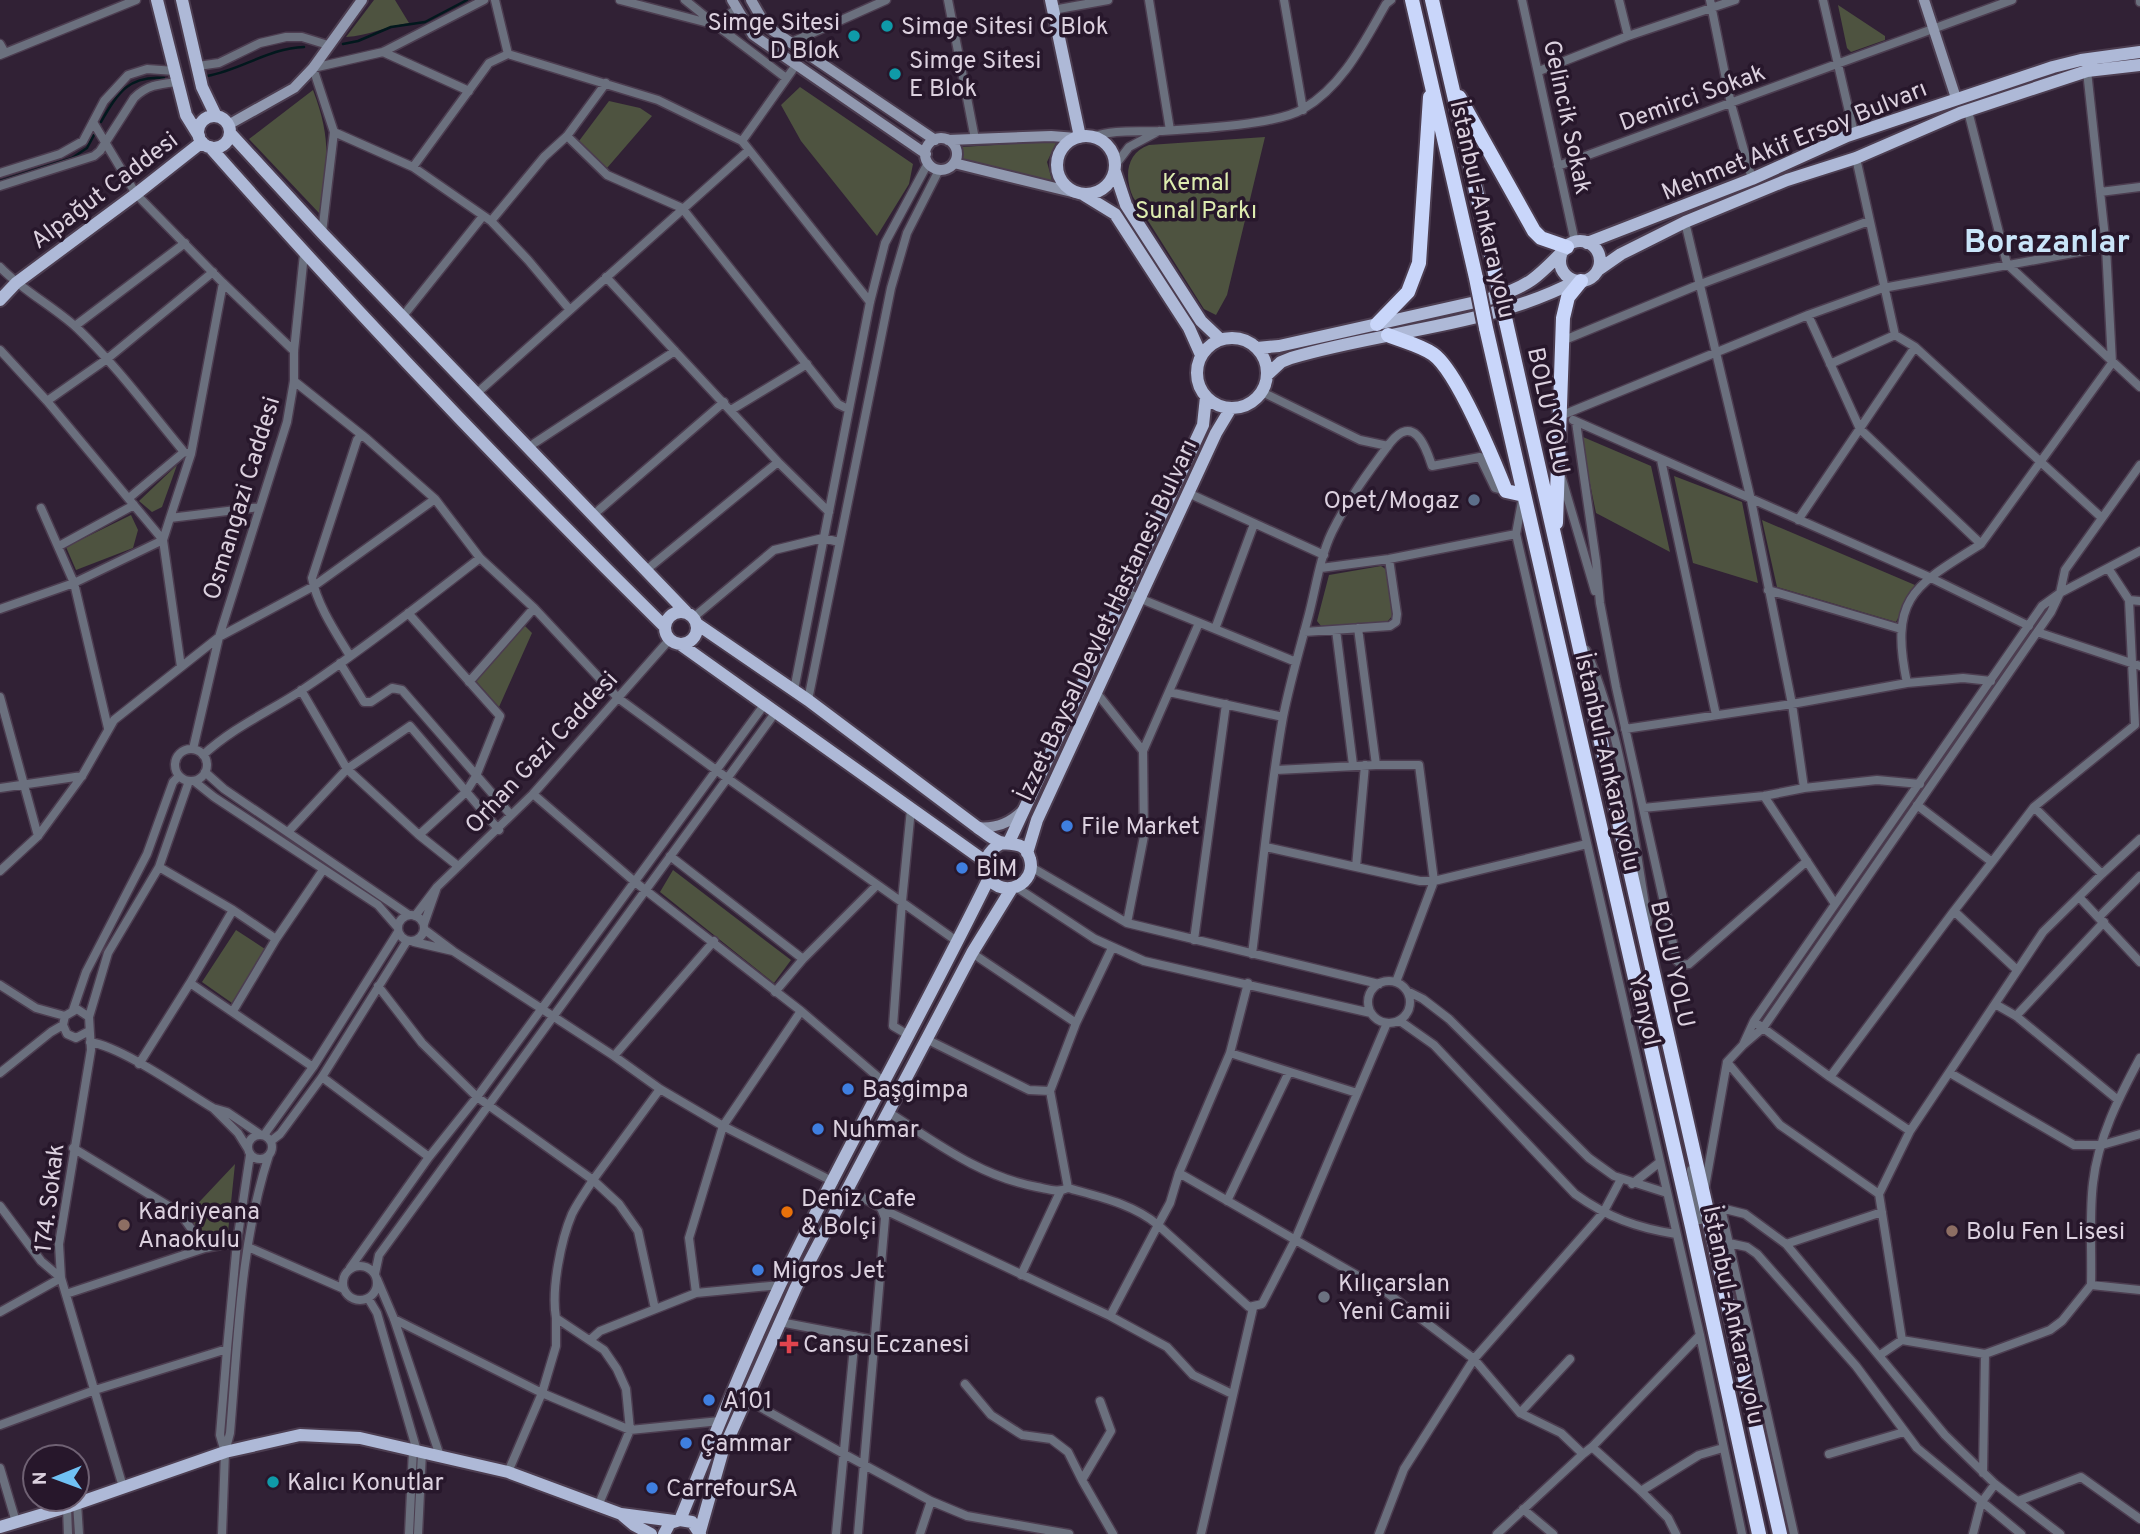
<svg xmlns="http://www.w3.org/2000/svg" width="2140" height="1534" viewBox="0 0 2140 1534" font-family="Overpass,sans-serif">
<rect width="100%" height="100%" fill="#312135"/>
<!-- green -->
<path fill="#4e5340" d="M374,0H395L409,23C387,26 368,36 346,37Z
M1838,5L1885,36V40L1851,52L1847,48Z
M800,87L913,164L909,184L877,236L801,141L781,105Z
M313,90C331,137 329,165 319,213L249,139Z
M609,101L640,108L652,116L607,168L579,141Z
M1265,137L1227,295L1216,315L1204,309L1133,197C1124,177 1126,153 1149,145Z
M1057,141L1047,162L1053,184L962,160V147Z
M1583,437L1651,466L1670,552L1596,513L1581,440Z
M177,465L162,507L152,512L139,501Z
M1674,476L1742,502L1758,583L1693,563Z
M131,515L138,530L133,548L76,570L66,547Z
M1762,520L1915,585L1896,622L1777,587Z
M1381,566L1387,570L1393,615L1387,622L1321,626L1317,621L1329,575Z
M524,625L532,633L499,707L476,681Z
M673,870L791,960L774,983L660,892Z
M236,930L265,949L232,1003L202,982Z
M235,1164L228,1232L207,1241L187,1215Z"/>
<g fill="none" stroke-linecap="round" stroke-linejoin="round">
<!-- stream -->
<path stroke="#02181d" stroke-width="2.5" d="M343,44L358,41L391,27L425,22L467,0
M207,76C241,70 269,48 304,47
M101,122C117,93 129,75 164,78
M0,181L72,158L87,148L94,135"/>
<!-- street casing -->
<g stroke="#4c3d50" stroke-width="11">
<path id="street" d="M495,0L508,54
M620,0L716,25L786,78
M685,0L716,25L737,8
M948,0L975,139
M1149,0L1170,130
M1284,0L1303,110
M1522,0L1575,242
M1619,0L1628,36
M1710,0L1731,104L1752,179
M1823,0L1854,133
M2140,0V2
M1053,10L1108,0
M790,43L886,0
M0,44L5,53
M383,52L469,91
M0,55L136,0
M198,66L219,63L260,43L286,37H302L328,45
M1539,71L1628,36L1735,0
M1968,111L2007,264L2140,387
M93,122L136,194L223,283L294,351
M334,132L413,167L491,221L528,260L570,310
M567,136L607,175L682,208L838,404L848,409
M1091,137C1115,129 1136,132 1160,131C1194,129 1277,125 1303,109C1343,86 1364,42 1386,4L1391,0
M742,141L796,65
M1856,158L1895,335L1915,347L2102,518
M1116,164L1129,147L1159,131
M1558,166L2012,0
M413,167L489,63L508,54L658,100L742,141L870,302
M0,173L60,154L83,141L104,101L128,75L147,69L175,71
M0,186L94,156L100,151L134,98C147,85 159,84 177,82
M2100,192L2140,187
M491,221L544,157L567,136L606,83
M1685,222L1751,500L1792,704L1804,788
M322,233L334,132L313,68L383,52L484,0
M0,267C23,291 53,306 77,328C116,365 149,410 184,452L191,454
M606,277L778,462L829,512
M403,316L483,216
M75,326L185,243
M1562,341L1698,285L1869,221
M0,350L47,401L163,540L74,583L108,728
M1830,364L1895,335
M294,381L367,439L435,499L480,558L534,608L618,698L727,778L958,942
M1262,392L1360,440L1388,446
M476,394L749,150
M47,401L107,359L213,272
M731,410L807,364
M1565,414L1808,315L1883,288L2106,247L2087,71
M1573,420L1929,577L2029,626
M1576,422L1596,561L1600,603L1616,687L1677,961L1682,965L1689,964L1807,861
M527,448L675,351
M1661,460L1716,715
M2140,465L2065,570L2060,593L2051,612L1763,1028L1743,1045L1754,1021L2042,606L2060,593L2140,551
M1562,479L1595,591
M1188,493L1324,555
M129,498L184,452
M1522,501L1516,534L1700,1335L1742,1534
M592,516L724,402
M170,518L191,454L223,283
M1798,520L1915,347
M1981,544L2112,363L2106,247
M59,546L134,505
M1321,568L1389,559L1516,534
M645,571L778,462
M1768,590L1901,629
M1124,592L1296,662
M2129,600L2140,601
M0,609L74,583L41,508
M408,613L500,716L476,776L466,792L419,835
M694,617L774,550L823,538L839,542
M1215,629L1254,524
M1336,630L1353,765
M1304,632L1390,626L1396,622L1397,614L1389,559
M2037,632L2140,666
M1586,650C1622,733 1633,833 1648,923
M350,656C336,633 317,605 312,578L357,440L361,435
M340,663L364,702H371L392,688L402,690L511,815
M181,667L163,540L170,518L260,507
M469,682L534,608
M1907,683L1963,678L1991,681
M301,690L347,769L419,835L458,866
M794,690L870,302L885,243L928,163
M1096,692L1143,751L1144,836L1127,923
M1169,692L1283,717
M0,697L38,836
M808,700L891,288L907,233L939,170
M1625,729L1792,704L1907,683C1889,597 1914,586 1981,544L1860,429L1808,315
M193,749L219,637L287,422L294,381V351L304,254
M175 765a16 16 0 1 1 32 0a16 16 0 1 1-32 0Z
M1143,751L1199,623
M203,755C235,726 267,713 302,690C363,649 422,603 480,558
M1376,765H1419L1434,881L1587,844
M1276,770L1376,765L1358,628
M205,772L224,789L409,915
M194,781L214,797L378,905L398,928
M0,788L82,776
M533,794L635,882L801,1011L885,1083
M1764,796L1835,904
M1917,805L1992,862L2034,807
M1643,808L1764,796L1804,788L1877,780L1920,784
M288,832L347,769L410,726L499,830
M1266,847L1356,867L1365,765
M670,856L803,959
M1992,862L1954,911L2017,970
M159,867L233,910L190,983
M1031,867L1127,923L1379,984
M1356,867L1420,881H1434L1396,982
M0,871L38,836L82,776L114,720L219,637L314,586L435,499
M2102,874L2140,839
M437,887L533,794L670,639
M1016,887L1095,939L1144,961L1371,1013
M2079,897L2140,962
M233,910L276,939
M398 928a13 13 0 1 1 26 0a13 13 0 1 1-26 0Z
M415,916L437,887L424,924
M2099,917L2140,876
M1194,940L1226,704
M414,942L453,951L425,930
M453,951L614,1056L660,1089L723,1126L834,1182
M1252,954C1262,875 1269,795 1283,717C1290,682 1300,648 1309,614C1316,587 1320,557 1332,532C1347,501 1369,471 1390,443C1413,414 1425,444 1432,466L1480,457L1495,488L1506,491
M1368 1002a21 21 0 1 1 42 0a21 21 0 1 1-42 0Z
M1248,983L1230,1053L1179,1173L1170,1203L1158,1225L1249,1307L1262,1304L1295,1240L1387,1023
M0,985L36,1008L65,1016
M378,986L422,1043L477,1097L593,1180C586,1191 578,1202 572,1214C561,1240 551,1289 556,1318L604,1350L617,1369L626,1389L630,1430L598,1506
M1407,991L1423,999L1449,1019L1589,1158L1614,1176L1667,1193
M775,992L803,959L877,885
M1995,1004L2016,1016L2118,1100
M73,1010L86,972L147,854L173,782L179,776
M233,1011L276,939L323,870
M2016,1016L2104,922
M89,1017L108,953L159,867L189,781
M1400,1021L1434,1045L1575,1194C1607,1217 1637,1228 1676,1234
M1076,1023L1112,948
M1759,1025L1830,1077L1910,1131
M89,1031L76,1038L67,1034L63,1025L65,1016L77,1009L89,1017L91,1050L59,1244L61,1278L123,1487
M910,1036L893,1026L902,901L911,809
M926,1039L1029,1090L1050,1091L1076,1023L972,953
M90,1042C122,1047 183,1090 213,1108
M1230,1053L1357,1093
M614,1056L714,941
M1727,1062L1780,1125L1879,1194L1902,1340
M139,1064L190,983L313,1067
M0,1073L51,1032L63,1025
M1950,1073L2074,1145H2102L2140,1134
M322,1077L429,1157
M1830,1077L1954,911
M1050,1091L1068,1188C1100,1197 1133,1204 1158,1225L1110,1316
M888,1112C937,1143 979,1176 1037,1187C1048,1189 1058,1193 1068,1188
M248 1147a12 12 0 1 1 24 0a12 12 0 1 1-24 0Z
M264,1135L313,1067L398,932
M271,1141L280,1134L322,1077L407,941
M73,1148L180,1213L205,1248
M248,1149L238,1133L213,1108L227,1112L261,1135
M1691,1170L1700,1220L1721,1208L1794,1534
M1179,1173L1386,1292L1474,1359L1520,1413L1561,1433L1583,1454L1592,1447
M1632,1184L1660,1162
M1705,1187L1727,1062L1743,1045
M847,1189L881,1208L885,1218L858,1534
M1879,1194L1910,1131L2043,932L2102,874L2034,807L2135,725L2129,600L2108,568
M1227,1201L1289,1072
M0,1206L41,1261L61,1278L0,1312
M1721,1208L1745,1214L1786,1244L1945,1435L1995,1484L2060,1534
M884,1213H891L1110,1316L1167,1347L1193,1375L1232,1394
M1729,1243L1747,1247L1757,1254L1856,1366L1917,1448L2021,1534
M1786,1244L1882,1212
M248,1247L344,1289
M343 1283a17 17 0 1 1 34 0a17 17 0 1 1-34 0Z
M350,1268L429,1157L477,1097L764,705
M375,1274L379,1255L775,713
M1021,1275L1060,1192
M377,1279L394,1319L440,1456
M2091,1285C2092,1251 2089,1216 2093,1183C2098,1138 2119,1097 2140,1058
M696,1293L689,1238L723,1126L801,1011
M66,1294L205,1248L237,1242
M368,1298L377,1313L417,1451
M655,1309L638,1231L619,1204L593,1180L660,1089
M394,1319L542,1393L630,1430L720,1421
M780,1322L874,1340
M590,1340L600,1331L696,1293L781,1285
M1880,1355L1902,1340L1985,1354
M965,1384L991,1415L1022,1435L1051,1439L1068,1452L1082,1480
M744,1398L844,1454L931,1501L967,1516L1069,1534
M1100,1401L1111,1431L1082,1480L1113,1534
M1520,1413L1570,1359
M0,1425L95,1390L227,1349
M225,1452L220,1435L227,1349L237,1242L250,1155
M1829,1454L1904,1432
M0,1468L16,1522
M508,1472L542,1393L556,1346V1318
M1983,1473L1985,1354L2050,1330L2062,1321L2091,1285L2140,1290
M1641,1491L1592,1447L1700,1335
M2018,1501L2081,1477L2140,1519
M77,1503L79,1534
M67,1507L68,1534
M1523,1509L1553,1534
M222,1534L225,1452L230,1433C238,1341 240,1243 269,1155
M409,1534L413,1450
M418,1534L422,1452
M836,1534L855,1336
M920,1534L931,1501
M1201,1534L1253,1308
M1379,1534L1404,1469L1474,1359L1603,1213L1621,1179
M1497,1534L1583,1454
M1676,1534L1668,1518L1641,1491L1699,1455L1723,1448
M1973,1534L1981,1503L1995,1484"/>
</g>
<!-- secondary casing -->
<g stroke="#4c3d50" stroke-width="14">
<path id="secondary" d="M732,0L753,35L926,154
M751,0L762,19L772,30L935,140
M1924,0L1956,98
M228,125L294,88L313,68L362,0
M925 154a16 16 0 1 1 32 0a16 16 0 1 1-32 0Z
M948,140L1051,136L1076,138
M954,163L1076,193
M977,827C995,829 1009,824 1022,811"/>
</g>
<!-- primary casing -->
<g stroke="#4c3d50" stroke-width="16">
<path id="primary" d="M157,0L186,115L199,136
M182,0L202,87L216,116
M1051,0L1080,137
M198 132a16 16 0 1 1 32 0a16 16 0 1 1-32 0Z
M230,133L322,233L686,612
M1057 165a29 29 0 1 1 58 0a29 29 0 1 1-58 0Z
M210,147C356,312 508,472 665,627
M1115,172L1126,205L1201,321L1220,339
M1084,195L1115,214L1189,328L1201,355
M1560 261a20 20 0 1 1 40 0a20 20 0 1 1-40 0Z
M1587,243L1752,179L1847,136L2053,67L2081,60L2140,52
M1598,270L1621,254L1685,222L1787,180L1856,158L1960,113L2087,71L2140,65
M0,300L16,283L136,194L202,142
M1197 373a35 35 0 1 1 70 0a35 35 0 1 1-70 0Z
M1257,348L1279,346L1489,299C1529,286 1536,279 1565,249
M1267,375L1281,362L1291,358C1385,330 1488,327 1576,281
M665 628a16 16 0 1 1 32 0a16 16 0 1 1-32 0Z
M697,624L808,700L977,827C984,832 992,839 1000,842C1012,846 1025,840 1030,859C1037,883 1004,900 989,878C980,864 988,850 1002,843
M680,644L986,862
M1009,842L1203,425L1206,397
M1027,853L1037,820L1216,433L1231,408
M680,1520C712,1441 744,1362 780,1285C846,1148 922,1015 989,878
M0,1527L67,1507L225,1452L300,1435L360,1438L508,1472L621,1514
M700,1531L722,1453L796,1287L972,953L1012,888
M651,1534L634,1525L621,1514L674,1521
M664,1534L670,1523L680,1520L692,1522L700,1534"/>
</g>
<!-- highway casing -->
<g stroke="#4c3d50" stroke-width="18">
<path id="highway" d="M1412,0L1476,278
M1432,0L1495,273
M1459,97L1534,231L1541,238L1567,247
M1506,322L1780,1534
M1377,324L1408,292L1419,263L1430,97
M1486,328L1692,1227L1759,1534
M1388,335C1402,341 1420,345 1433,354C1457,371 1494,461 1506,491L1524,495
M1556,523L1563,318L1568,297L1581,281"/>
</g>
<!-- street -->
<use href="#street" stroke="#6b707e" stroke-width="8"/>
<!-- secondary -->
<use href="#secondary" stroke="#9199b0" stroke-width="10"/>
<!-- primary -->
<use href="#primary" stroke="#aeb9d7" stroke-width="12"/>
<!-- highway -->
<use href="#highway" stroke="#c9d6fa" stroke-width="14"/>
<!-- highway-bridge casing -->
<g stroke="#4c3d50" stroke-width="18" stroke-linecap="butt">
<path id="highway-bridge" d="M1495,273L1506,322
M1476,278L1486,328"/>
</g>
<!-- highway-bridge -->
<use href="#highway-bridge" stroke="#c9d6fa" stroke-width="14"/>
</g>
<!-- markers -->
<g fill="#0f9aa8" stroke="#27172b" stroke-width="2.5">
<circle cx="887" cy="26" r="7"/>
<circle cx="854" cy="36" r="7"/>
<circle cx="895" cy="74" r="7"/>
<circle cx="273" cy="1482" r="7"/>
</g>
<circle fill="#5c6f8a" stroke="#27172b" stroke-width="2.5" cx="1474" cy="500" r="7"/>
<g fill="#3f7fe0" stroke="#27172b" stroke-width="2.5">
<circle cx="1067" cy="826" r="7"/>
<circle cx="962" cy="868" r="7"/>
<circle cx="848" cy="1089" r="7"/>
<circle cx="818" cy="1129" r="7"/>
<circle cx="758" cy="1270" r="7"/>
<circle cx="709" cy="1400" r="7"/>
<circle cx="686" cy="1443" r="7"/>
<circle cx="652" cy="1488" r="7"/>
</g>
<circle fill="#e8710a" stroke="#27172b" stroke-width="2.5" cx="787" cy="1212" r="7"/>
<g fill="#8d6e63" stroke="#27172b" stroke-width="2.5">
<circle cx="124" cy="1225" r="7"/>
<circle cx="1952" cy="1231" r="7"/>
</g>
<circle fill="#6b7280" stroke="#27172b" stroke-width="2.5" cx="1324" cy="1297" r="7"/>
<path fill="#e0444e" stroke="#27172b" stroke-width="2.5" d="M785.5 1333.5h7v7h7v7h-7v7h-7v-7h-7v-7h7z"/>
<g text-anchor="middle" stroke-width="7" stroke-linejoin="round" paint-order="stroke">
<!-- poi labels -->
<g font-size="24" fill="#dcd1df" stroke="#27172b" text-anchor="start">
<text x="840" y="30" text-anchor="end">Simge Sitesi<tspan x="840" dy="28">D Blok</tspan></text>
<text x="901" y="34">Simge Sitesi C Blok</text>
<text x="909" y="68">Simge Sitesi<tspan x="909" dy="28">E Blok</tspan></text>
<text x="1460" y="508" text-anchor="end">Opet/Mogaz</text>
<text x="1081" y="834">File Market</text>
<text x="976" y="876">BİM</text>
<text x="862" y="1097">Başgimpa</text>
<text x="832" y="1137">Nuhmar</text>
<text x="801" y="1206">Deniz Cafe<tspan x="801" dy="28">&amp; Bolçi</tspan></text>
<text x="138" y="1219">Kadriyeana<tspan x="138" dy="28">Anaokulu</tspan></text>
<text x="1966" y="1239">Bolu Fen Lisesi</text>
<text x="772" y="1278">Migros Jet</text>
<text x="1338" y="1291">Kılıçarslan<tspan x="1338" dy="28">Yeni Camii</tspan></text>
<text x="803" y="1352">Cansu Eczanesi</text>
<text x="723" y="1408">A101</text>
<text x="700" y="1451">Çammar</text>
<text x="287" y="1490">Kalıcı Konutlar</text>
<text x="666" y="1496">CarrefourSA</text>
</g>
<!-- street labels -->
<g font-size="24" fill="#dcd1df" stroke="#27172b">
<text transform="translate(1692 97) rotate(-20)" y="8">Demirci Sokak</text>
<text transform="translate(1568 117) rotate(78)" y="8">Gelincik Sokak</text>
<text transform="translate(1794 140) rotate(-22)" y="8">Mehmet Akif Ersoy Bulvarı</text>
<text transform="translate(104 190) rotate(-37)" y="8">Alpağut Caddesi</text>
<text transform="translate(1483 209) rotate(77)" y="8">İstanbul-Ankara yolu</text>
<text transform="translate(1549 411) rotate(78)" y="8">BOLU YOLU</text>
<text transform="translate(241 498) rotate(-73)" y="8">Osmangazi Caddesi</text>
<text transform="translate(1106 620) rotate(-65)" y="8">İzzet Baysal Devlet Hastanesi Bulvarı</text>
<text transform="translate(541 752) rotate(-47)" y="8">Orhan Gazi Caddesi</text>
<text transform="translate(1608 762) rotate(77)" y="8">İstanbul-Ankara yolu</text>
<text transform="translate(1673 964) rotate(77)" y="8">BOLU YOLU</text>
<text transform="translate(1645 1010) rotate(77)" y="8">Yanyol</text>
<text transform="translate(49 1198) rotate(-83)" y="8">174. Sokak</text>
<text transform="translate(1734 1315) rotate(78)" y="8">İstanbul-Ankara yolu</text>
</g>
<!-- park labels -->
<g font-size="24" fill="#ddecaf" stroke="#27172b">
<text x="1196" y="190">Kemal<tspan x="1196" dy="28">Sunal Parkı</tspan></text>
</g>
<!-- district labels -->
<g font-size="32" font-weight="bold" fill="#c9e5f9" stroke="#27172b">
<text x="2047" y="252">Borazanlar</text>
</g>
</g>
<!-- north arrow -->
<g transform="translate(56 1478) rotate(269)"><circle r="33" fill="#27172b" stroke="#6f6173" stroke-width="2"/>
<path d="M0-5L12 26L0 18L-12 26Z" fill="#70c1f4"/>
<text y="-10" font-size="19" font-weight="bold" text-anchor="middle" fill="#dcd1df">N</text>
</g>
</svg>
